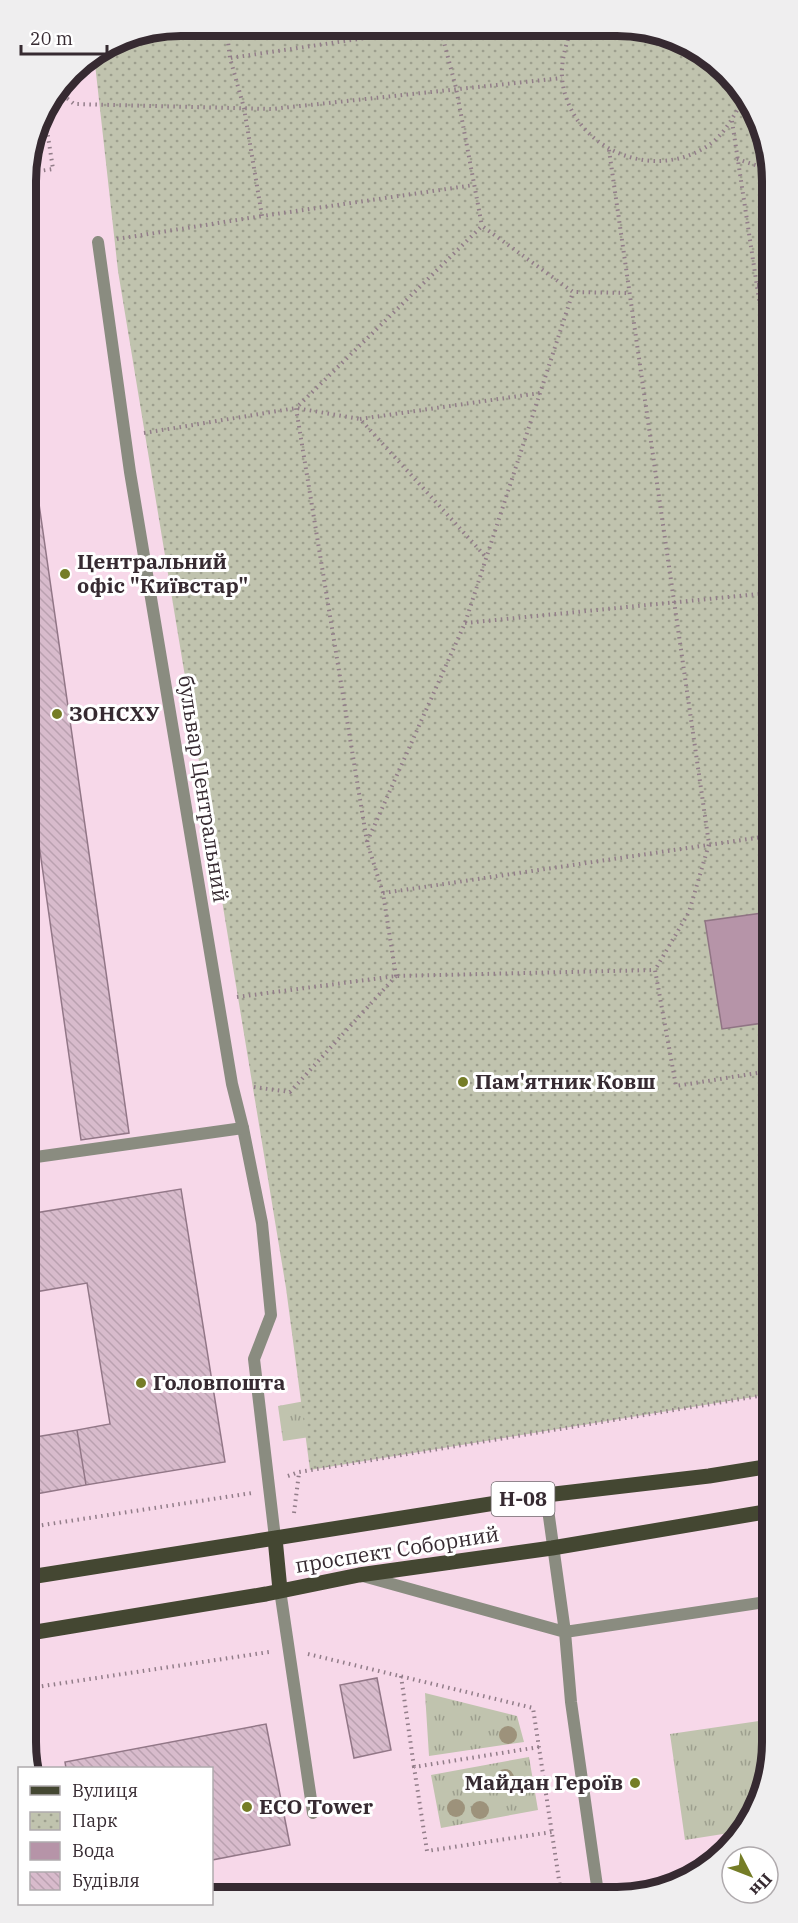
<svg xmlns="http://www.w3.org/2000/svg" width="798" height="1923" viewBox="0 0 798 1923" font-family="'IBM Plex Serif',serif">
<defs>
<pattern id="grass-tufts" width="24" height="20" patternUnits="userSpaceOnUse" patternTransform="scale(1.5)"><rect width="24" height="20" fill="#c0c3ae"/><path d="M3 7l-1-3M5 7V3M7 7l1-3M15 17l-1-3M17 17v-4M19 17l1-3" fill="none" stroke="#9d9f8e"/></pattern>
<pattern id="park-dots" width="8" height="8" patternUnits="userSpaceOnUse" patternTransform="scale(1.5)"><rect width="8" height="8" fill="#c0c3ae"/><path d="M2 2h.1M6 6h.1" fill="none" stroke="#9d9f8e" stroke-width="1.8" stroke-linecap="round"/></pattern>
<pattern id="building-back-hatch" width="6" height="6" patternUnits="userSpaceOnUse" patternTransform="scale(1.5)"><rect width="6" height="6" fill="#d8bbcc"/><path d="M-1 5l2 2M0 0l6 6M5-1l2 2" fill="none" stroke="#baa1b0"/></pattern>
</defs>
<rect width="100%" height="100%" fill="#f7d8e9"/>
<!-- grass -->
<path fill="url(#grass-tufts)" d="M343,1394L330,1434L283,1441L278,1406Z
M425,1693L517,1716L524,1742L429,1756Z
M772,1719V1752L761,1801L742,1831L685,1840L670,1734Z
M529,1757L538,1810L441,1828L431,1775Z"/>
<!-- park -->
<path fill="url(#park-dots)" d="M181,26L647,28L720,64L767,141L771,1394L310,1470L286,1288L118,271L94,55L122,37Z"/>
<!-- water -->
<path fill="#b694a8" stroke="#907484" stroke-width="1.5" d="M770,912V1022L722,1029L705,921Z"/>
<!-- building -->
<path fill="url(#building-back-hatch)" stroke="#927787" stroke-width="1.5" d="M27,420L129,1133L81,1140L28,767Z
M181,1189L225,1462L86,1485L77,1430L110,1424L87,1283L29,1293V1214Z
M77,1430L86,1485L30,1495V1438Z
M377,1678L391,1750L354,1758L340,1685Z
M266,1724L290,1845L212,1860V1768H66L65,1762Z"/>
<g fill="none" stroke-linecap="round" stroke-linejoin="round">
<!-- path -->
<path stroke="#927d89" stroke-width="4" stroke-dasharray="1.5 4.5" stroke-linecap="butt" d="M226,26L230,58
M440,27L230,58L244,108L262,216L474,185
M440,27L456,88L482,226
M572,28C566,44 561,60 562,78C569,149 656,186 713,142C726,131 734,116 742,101
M58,91L74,104L272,109L562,78
M732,121L768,359
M609,150L709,844L689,912L655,970
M737,159L767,169
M26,173L53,169L44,110
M117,239L262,216
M757,285H768
M360,419L540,393
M144,433L296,408L360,419L486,557
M465,623L769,593
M367,842L296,408L482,226L573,292L630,293
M383,893L367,842L465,623L573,292
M396,976L383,893L769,836
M237,997L396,976L655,970L676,1086L770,1071
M254,1087L290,1092L396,976
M288,1476L299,1472L771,1394
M294,1513L299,1473
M30,1527L252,1493
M308,1654L533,1708L561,1893
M401,1676L414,1767
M30,1688L269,1652
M539,1747L414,1767L427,1851L552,1832"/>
<!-- service -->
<path stroke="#8a8c80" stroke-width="12" d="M243,1128L262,1223L271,1315L254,1359L275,1538
M546,1495L565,1632L571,1702L598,1893
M363,1576L565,1632L772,1601
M280,1590L313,1813"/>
<!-- minor -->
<path stroke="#8a8c80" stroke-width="12" d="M29,1158L243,1128L232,1084L130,472L98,242"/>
<!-- primary -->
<path stroke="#444732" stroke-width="15" d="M275,1538L280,1590
M30,1577L546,1495L709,1476L771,1466
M30,1633L266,1594L359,1575L552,1548L771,1511"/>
</g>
<!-- trees -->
<g fill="#9d927b">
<circle cx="508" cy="1735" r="9"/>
<circle cx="505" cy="1778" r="9"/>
<circle cx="456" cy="1808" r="9"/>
<circle cx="480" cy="1810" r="9"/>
</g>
<!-- markers -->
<g fill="#757d27" stroke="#fff" stroke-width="2">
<circle cx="65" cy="574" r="6"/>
<circle cx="57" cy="714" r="6"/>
<circle cx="463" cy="1082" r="6"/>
<circle cx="141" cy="1383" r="6"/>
<circle cx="635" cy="1783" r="6"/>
<circle cx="247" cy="1807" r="6"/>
</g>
<g text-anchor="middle" stroke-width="6" stroke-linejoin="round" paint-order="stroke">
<!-- shield labels -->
<rect fill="#fff" stroke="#726a6f" stroke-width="1.5" x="491.5" y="1482" width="63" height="34" rx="4.5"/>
<g font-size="20" font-weight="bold" fill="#362a31">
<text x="523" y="1506">Н-08</text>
</g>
<!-- poi labels -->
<g font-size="21" font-weight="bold" fill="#362a31" stroke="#fff" text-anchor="start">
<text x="77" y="569">Центральний<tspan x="77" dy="24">офіс "Київстар"</tspan></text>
<text x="69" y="721">ЗОНСХУ</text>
<text x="475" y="1089">Пам'ятник Ковш</text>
<text x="153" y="1390">Головпошта</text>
<text x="623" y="1790" text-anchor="end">Майдан Героїв</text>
<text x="259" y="1814">ECO Tower</text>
</g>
<!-- street labels -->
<g font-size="21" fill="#362a31" stroke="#fff">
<text transform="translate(203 789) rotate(81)" y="7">бульвар Центральний</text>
<text transform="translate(397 1550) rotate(-9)" y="7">проспект Соборний</text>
</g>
</g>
<!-- crop -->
<path d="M0 0H798V1923H0ZM181 36H617A145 145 0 0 1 762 181V1742A145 145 0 0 1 617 1887H181A145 145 0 0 1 36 1742V181A145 145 0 0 1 181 36Z" fill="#efeeef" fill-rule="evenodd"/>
<path fill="none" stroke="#362a31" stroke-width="8" d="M181 36H617A145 145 0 0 1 762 181V1742A145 145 0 0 1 617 1887H181A145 145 0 0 1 36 1742V181A145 145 0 0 1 181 36Z"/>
<!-- legend -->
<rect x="18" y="1767" width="195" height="138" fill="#ffffff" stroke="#afaaad" stroke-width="1.5"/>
<rect x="30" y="1786" width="30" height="9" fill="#444732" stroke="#afaaad" stroke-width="1.5"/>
<text x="72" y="1797" font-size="18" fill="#362a31">Вулиця</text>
<rect x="30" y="1812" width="30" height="18" fill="url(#park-dots)" stroke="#afaaad" stroke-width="1.5"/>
<text x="72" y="1827" font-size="18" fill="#362a31">Парк</text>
<rect x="30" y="1842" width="30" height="18" fill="#b694a8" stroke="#afaaad" stroke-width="1.5"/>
<text x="72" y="1857" font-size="18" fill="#362a31">Вода</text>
<rect x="30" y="1872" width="30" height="18" fill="url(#building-back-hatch)" stroke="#afaaad" stroke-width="1.5"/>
<text x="72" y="1887" font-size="18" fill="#362a31">Будівля</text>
<!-- north arrow -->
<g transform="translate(750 1875) rotate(132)"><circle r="28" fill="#ffffff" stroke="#afaaad" stroke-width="1.5"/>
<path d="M0-4.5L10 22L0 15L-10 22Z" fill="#757d27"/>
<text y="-9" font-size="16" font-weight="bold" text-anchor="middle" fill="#362a31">Пн</text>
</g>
<!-- scale -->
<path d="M21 45v9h86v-9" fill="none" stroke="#362a31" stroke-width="3"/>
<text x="30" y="45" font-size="18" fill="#362a31" stroke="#ffffff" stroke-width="4.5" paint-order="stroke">20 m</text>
</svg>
